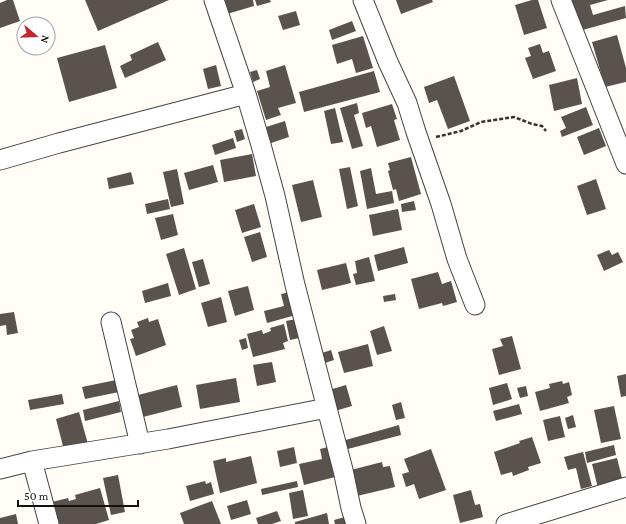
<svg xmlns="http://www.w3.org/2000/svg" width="626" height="524" viewBox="0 0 626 524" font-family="'Crimson Pro',serif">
<rect width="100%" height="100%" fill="#fffdf5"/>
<!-- building -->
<path fill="#5a524d" d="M7,0H13L20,21L0,28V3Z
M85,0H169L98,31Z
M223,0H253L254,6L227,14Z
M255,0H270L271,2L257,6Z
M396,0H432L433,2L401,14Z
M532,0H538L547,28L524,35L515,5Z
M571,0H608L590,5L593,15L625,6L626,18L579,31Z
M296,11L300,25L283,30L278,16Z
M352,21L356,31L332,40L329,30Z
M617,35L626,68V82L605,87L592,42Z
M363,36L373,68L356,73L352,59L337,64L332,45Z
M158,42L166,60L125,78L120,66L132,60L130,55Z
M540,44L543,53L549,51L556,71L533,79L525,58L531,56L528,48Z
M105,45L117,88L69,102L57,58Z
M216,65L221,86L208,89L203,69Z
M285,65L296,103L278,108L281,115L266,120L257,91L270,87L266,71Z
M257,70L260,79L253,82L250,72Z
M374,71L380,92L304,112L299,92Z
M454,76L470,121L448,129L437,100L429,103L424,87Z
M577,78L582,104L554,111L549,85Z
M357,103L359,113L354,115L363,146L352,149L340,108Z
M392,104L397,119L394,120L400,140L377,147L371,126L366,128L362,113Z
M586,107L593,125L562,137L560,131L566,128L561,117Z
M335,108L343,142L331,144L324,111Z
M285,121L289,137L271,143L266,127Z
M599,128L606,146L584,155L577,137Z
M242,129L245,139L237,142L234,131Z
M233,138L236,148L215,155L212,145Z
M252,154L256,176L224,182L220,160Z
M411,157L421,194L399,201L396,189L393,190L388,171L390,170L388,163Z
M213,165L218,182L189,190L184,173Z
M350,167L358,206L347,209L339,169Z
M371,168L376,194L392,191L394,203L367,209L360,171Z
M177,169L184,204L171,207L163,172Z
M131,172L134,184L109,189L107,178Z
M596,179L606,209L587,215L577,186Z
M313,180L322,217L301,222L292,185Z
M168,199L170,209L147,214L145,204Z
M414,201L416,210L402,212L401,204Z
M254,204L261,227L242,233L235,210Z
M398,209L402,230L373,236L369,215Z
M173,214L178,235L161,240L155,218Z
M260,232L267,257L252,262L244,237Z
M404,247L408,263L378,271L374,255Z
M184,248L196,289L179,295L166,254Z
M609,250L612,255L618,252L623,262L604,271L597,255Z
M369,257L375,281L356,285L353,274L357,273L355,261Z
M203,259L210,284L199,287L192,262Z
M346,263L351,283L322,290L317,270Z
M438,272L442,284L451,281L457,302L443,306L442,303L419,309L411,279Z
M168,283L171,296L145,303L142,291Z
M248,286L254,310L235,316L228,291Z
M290,292L296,315L267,323L264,311L284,306L281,294Z
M395,294L396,300L384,302L383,296Z
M221,297L227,322L208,327L201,303Z
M14,312L18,333L7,335L6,325L0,326V314Z
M148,318L149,322L158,319L166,345L136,356L130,339L134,338L131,330L139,327L137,322Z
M296,319L299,338L290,340L286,321Z
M284,324L288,341L283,343L285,349L253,357L247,334L262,330L263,334L271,331L270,328Z
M384,326L392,351L377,355L370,331Z
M512,336L521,369L499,375L492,349L503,346L500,339Z
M246,338L248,348L242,350L239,340Z
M368,344L373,366L344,373L338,352Z
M331,350L334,360L325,363L322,353Z
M272,362L276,382L257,386L253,365Z
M626,374V396L621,397L617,376Z
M236,378L240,402L200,409L196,385Z
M116,380L119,392L85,399L82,387Z
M562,381L563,384L569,382L572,395L567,397L569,403L540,411L535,392L550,388L549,384Z
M507,383L512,399L493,405L489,388Z
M177,385L182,407L143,417L138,395Z
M346,385L352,406L335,411L329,390Z
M526,386L528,396L520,398L517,388Z
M62,394L64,404L30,410L28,400Z
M119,401L121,412L85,421L83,410Z
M401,402L405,418L396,420L392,405Z
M519,404L522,414L496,421L493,411Z
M614,406L621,439L601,443L594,410Z
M79,412L88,444L64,450L56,419Z
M573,415L576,427L568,429L565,418Z
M560,416L565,437L548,441L543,420Z
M399,425L401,435L344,450L342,441Z
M532,437L541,463L528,467L529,470L513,476L512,472L501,475L494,452L520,443L519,441Z
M614,445L616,455L587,463L585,452Z
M294,447L297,463L280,467L277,451Z
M328,447L335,477L304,485L299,464L322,459L320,449Z
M431,449L446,490L419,499L414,484L406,487L402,474L409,472L404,459Z
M583,452L592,486L581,489L576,468L568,470L564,457Z
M251,456L257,483L220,493L213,461L226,458V462Z
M617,458L623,482L598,488L592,464Z
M382,462L383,467L390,466L395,487L357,496L351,470Z
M118,475L125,512L111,515L103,478Z
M205,481L206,484L211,482L214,494L190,501L186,486Z
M297,481L298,487L262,495L261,489Z
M100,488L109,520L96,524H59L52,502L68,498L69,501L76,499L75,495Z
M303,490L308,516L293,519L289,493Z
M471,490L475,505L480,504L483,517L460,523L453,495Z
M247,500L251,514L231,520L227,506Z
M212,501L221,524H184L180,513Z
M277,511L281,521L272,524H258L256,518Z
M327,513L329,524H295V522Z
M16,514L18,524H0V518Z
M345,517L347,524H335L334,520Z"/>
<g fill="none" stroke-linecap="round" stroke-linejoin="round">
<!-- minor casing -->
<g stroke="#444" stroke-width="21">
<path id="minor" d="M214,0L246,94L261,145L275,196L295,285L343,470L351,508L356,524
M363,0L388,62L407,103L416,132L441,204L457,259L475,305
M561,0L626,164
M0,160L59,143L246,94
M111,322L140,444
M32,461L49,524
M0,469L32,461L168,439L327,408
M506,524L626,487"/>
</g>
<!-- path -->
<path stroke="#333" stroke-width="2.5" stroke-dasharray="4 2" stroke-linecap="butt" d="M436,137L461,131L481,122L514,117L532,124L542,126L546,131"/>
<!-- minor -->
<use href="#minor" stroke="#fff" stroke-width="19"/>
</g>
<!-- north arrow -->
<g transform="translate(36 36) rotate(109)"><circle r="19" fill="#ffffff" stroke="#a0a0a0"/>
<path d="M0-3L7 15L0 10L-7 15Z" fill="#c4262e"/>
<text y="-6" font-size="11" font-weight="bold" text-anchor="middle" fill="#111111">N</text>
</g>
<!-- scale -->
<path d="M18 500v6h120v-6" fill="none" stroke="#111111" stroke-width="2"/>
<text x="24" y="500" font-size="12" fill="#111111" stroke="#ffffff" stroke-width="3" paint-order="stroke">50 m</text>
</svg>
